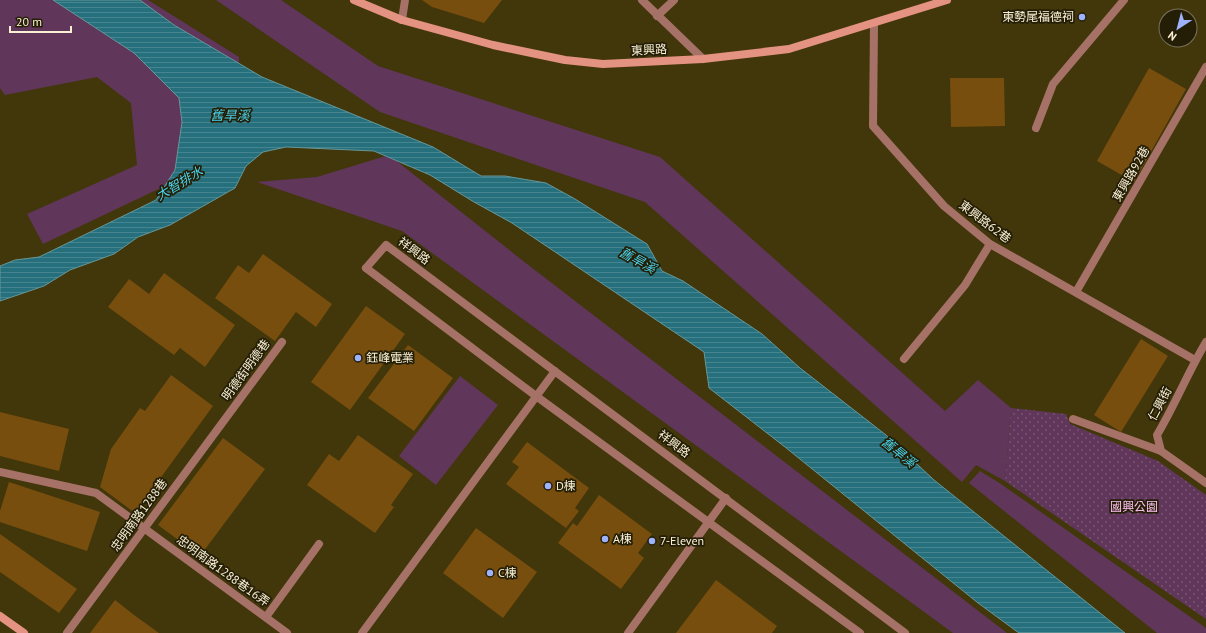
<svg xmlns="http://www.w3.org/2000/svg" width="1206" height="633" viewBox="0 0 1206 633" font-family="'PT Sans','Noto Sans TC',sans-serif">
<defs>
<pattern id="park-dots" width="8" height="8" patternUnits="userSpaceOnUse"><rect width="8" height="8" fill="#60375b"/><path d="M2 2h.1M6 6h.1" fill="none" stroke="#785472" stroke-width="1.8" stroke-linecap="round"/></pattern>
<pattern id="water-rules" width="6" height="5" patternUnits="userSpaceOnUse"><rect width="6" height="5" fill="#26707d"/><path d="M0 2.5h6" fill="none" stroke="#46858f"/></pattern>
</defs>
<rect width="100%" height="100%" fill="#42360b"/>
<!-- green -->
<path fill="#60375b" d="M0,0H148L239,57L238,132L173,182L43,244L27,214L137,165L131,103L97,77L5,95L0,88Z
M216,0H281L378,66L660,157L945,411L978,380L1011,408L1005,481L976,465L962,482L645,202L380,112Z
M389,155L527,264L1007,633H953L402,231L257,182L317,177Z
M460,376L498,405L436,485L399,456Z
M980,471L1001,484L1206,628V633H1157L969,483Z"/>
<!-- park -->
<path fill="url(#park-dots)" d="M1011,408L1066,414L1070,424L1158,461L1206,495V619L1005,481Z"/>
<!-- water -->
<path fill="url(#water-rules)" stroke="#669797" d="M53,0H140L174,25L262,77L433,147L481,176H505L546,183L575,199L647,244L662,271L683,281L762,334L800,368L886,435L934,480L1125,633H1019L978,603L785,447L709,388L704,352L512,223L474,202L430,175L374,151L286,147L263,152L246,166L235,188L170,225L138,237L114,254L70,270L44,286L0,301V266L15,260L39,257L156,200L175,170L182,122L179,98L134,53Z"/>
<!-- building -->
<path fill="#774e0d" d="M422,0H502L484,23L432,7Z
M1149,68L1186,89L1134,182L1097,161Z
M950,78H1004L1005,126L951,127Z
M263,254L332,304L316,327L296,312L275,341L215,298L238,265L249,273Z
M164,273L235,325L205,367L180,348L174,355L108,307L129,279L149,294Z
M366,306L405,334L350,410L311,382Z
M1141,339L1168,356L1121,432L1094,415Z
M408,345L453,378L414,431L368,398Z
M171,375L213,406L135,513L100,487L111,449L140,408L145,411Z
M0,412L69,429L59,471L0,456Z
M358,435L413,474L391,505L394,507L375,533L307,485L329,454L339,461Z
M223,438L265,469L200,556L158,525Z
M527,442L589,488L575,508L579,511L566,528L506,484L519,467L512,462Z
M9,482L100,512L87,551L0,522V511Z
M599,495L652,534L638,553L644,558L621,589L558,543L573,523L577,526Z
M476,528L537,572L503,618L443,573Z
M0,534L77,589L59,613L0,572Z
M716,580L777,626L772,633H676Z
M115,600L134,615L159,633H90Z"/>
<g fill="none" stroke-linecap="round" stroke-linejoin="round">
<!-- lane -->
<path stroke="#a67267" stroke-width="8" d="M642,0L703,59
M657,16L674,0
M402,20L405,0
M874,24L873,126L944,206L990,244L1195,360
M1036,128L1053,84L1124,0
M366,268L536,396L860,633
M1076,292L1206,67
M904,359L965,285L990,244
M1073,419L1161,451L1206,483
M1161,451L1157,435C1175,405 1188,372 1206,342
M0,472L96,493L287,633
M266,617L319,544"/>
<!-- street -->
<path stroke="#a67267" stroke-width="8" d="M366,268L386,245L905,633
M67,633L282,342
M362,633L555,371
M628,633L726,498"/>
<!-- secondary -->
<path stroke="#e49281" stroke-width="8" d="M354,0L402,20L493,45L565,60L603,64L703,59L789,49L947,0
M0,616L24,633"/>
</g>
<!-- markers -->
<g fill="#9fb3fd" stroke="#251e07" stroke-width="1.5">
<circle cx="1082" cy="17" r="4"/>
<circle cx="358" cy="358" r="4"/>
<circle cx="548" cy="486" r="4"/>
<circle cx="605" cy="539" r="4"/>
<circle cx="652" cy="541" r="4"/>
<circle cx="490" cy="573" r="4"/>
</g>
<g text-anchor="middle" stroke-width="3.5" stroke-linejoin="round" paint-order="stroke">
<!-- poi labels -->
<g font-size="12" fill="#faf1d5" stroke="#251e07" text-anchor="start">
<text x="1074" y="21" text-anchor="end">東勢尾福德祠</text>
<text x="366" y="362">鈺峰電業</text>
<text x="556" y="490">D棟</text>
<text x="613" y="543">A棟</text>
<text x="660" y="545">7-Eleven</text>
<text x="498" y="577">C棟</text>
</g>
<!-- street labels -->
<g font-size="12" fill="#faf1d5" stroke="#251e07">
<text transform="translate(649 50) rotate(-3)" y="4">東興路</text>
<text transform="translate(1131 174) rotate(-60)" y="4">東興路92巷</text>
<text transform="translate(985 222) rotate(37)" y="4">東興路62巷</text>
<text transform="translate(414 251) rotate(37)" y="4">祥興路</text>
<text transform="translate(246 370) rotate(-54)" y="4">明德街明德巷</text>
<text transform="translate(1160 404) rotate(-62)" y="4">仁興街</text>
<text transform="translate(674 444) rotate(37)" y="4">祥興路</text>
<text transform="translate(139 515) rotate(-54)" y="4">忠明南路1288巷</text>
<text transform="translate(223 571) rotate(36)" y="4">忠明南路1288巷16弄</text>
</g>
<!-- park labels -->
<g font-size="12" fill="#ffc0f5" stroke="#251e07">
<text x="1134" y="511">國興公園</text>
</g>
<!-- water labels -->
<g font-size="13" font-style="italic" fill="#48d5ee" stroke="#251e07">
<text x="230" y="120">舊旱溪</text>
<text transform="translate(179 183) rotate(-31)" y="5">大智排水</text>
<text transform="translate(638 260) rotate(29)" y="5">舊旱溪</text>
<text transform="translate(899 452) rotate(39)" y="5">舊旱溪</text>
</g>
</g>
<!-- north arrow -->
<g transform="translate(1178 28) rotate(216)"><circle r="19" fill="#251e07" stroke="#7a7259"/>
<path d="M0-3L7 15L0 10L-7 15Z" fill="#9fb3fd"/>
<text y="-6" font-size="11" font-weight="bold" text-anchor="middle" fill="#faf1d5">N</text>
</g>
<!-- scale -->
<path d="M10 26v6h61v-6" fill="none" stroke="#faf1d5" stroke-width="2"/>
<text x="16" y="26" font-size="12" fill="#faf1d5" stroke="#251e07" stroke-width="3" paint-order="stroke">20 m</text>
</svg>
